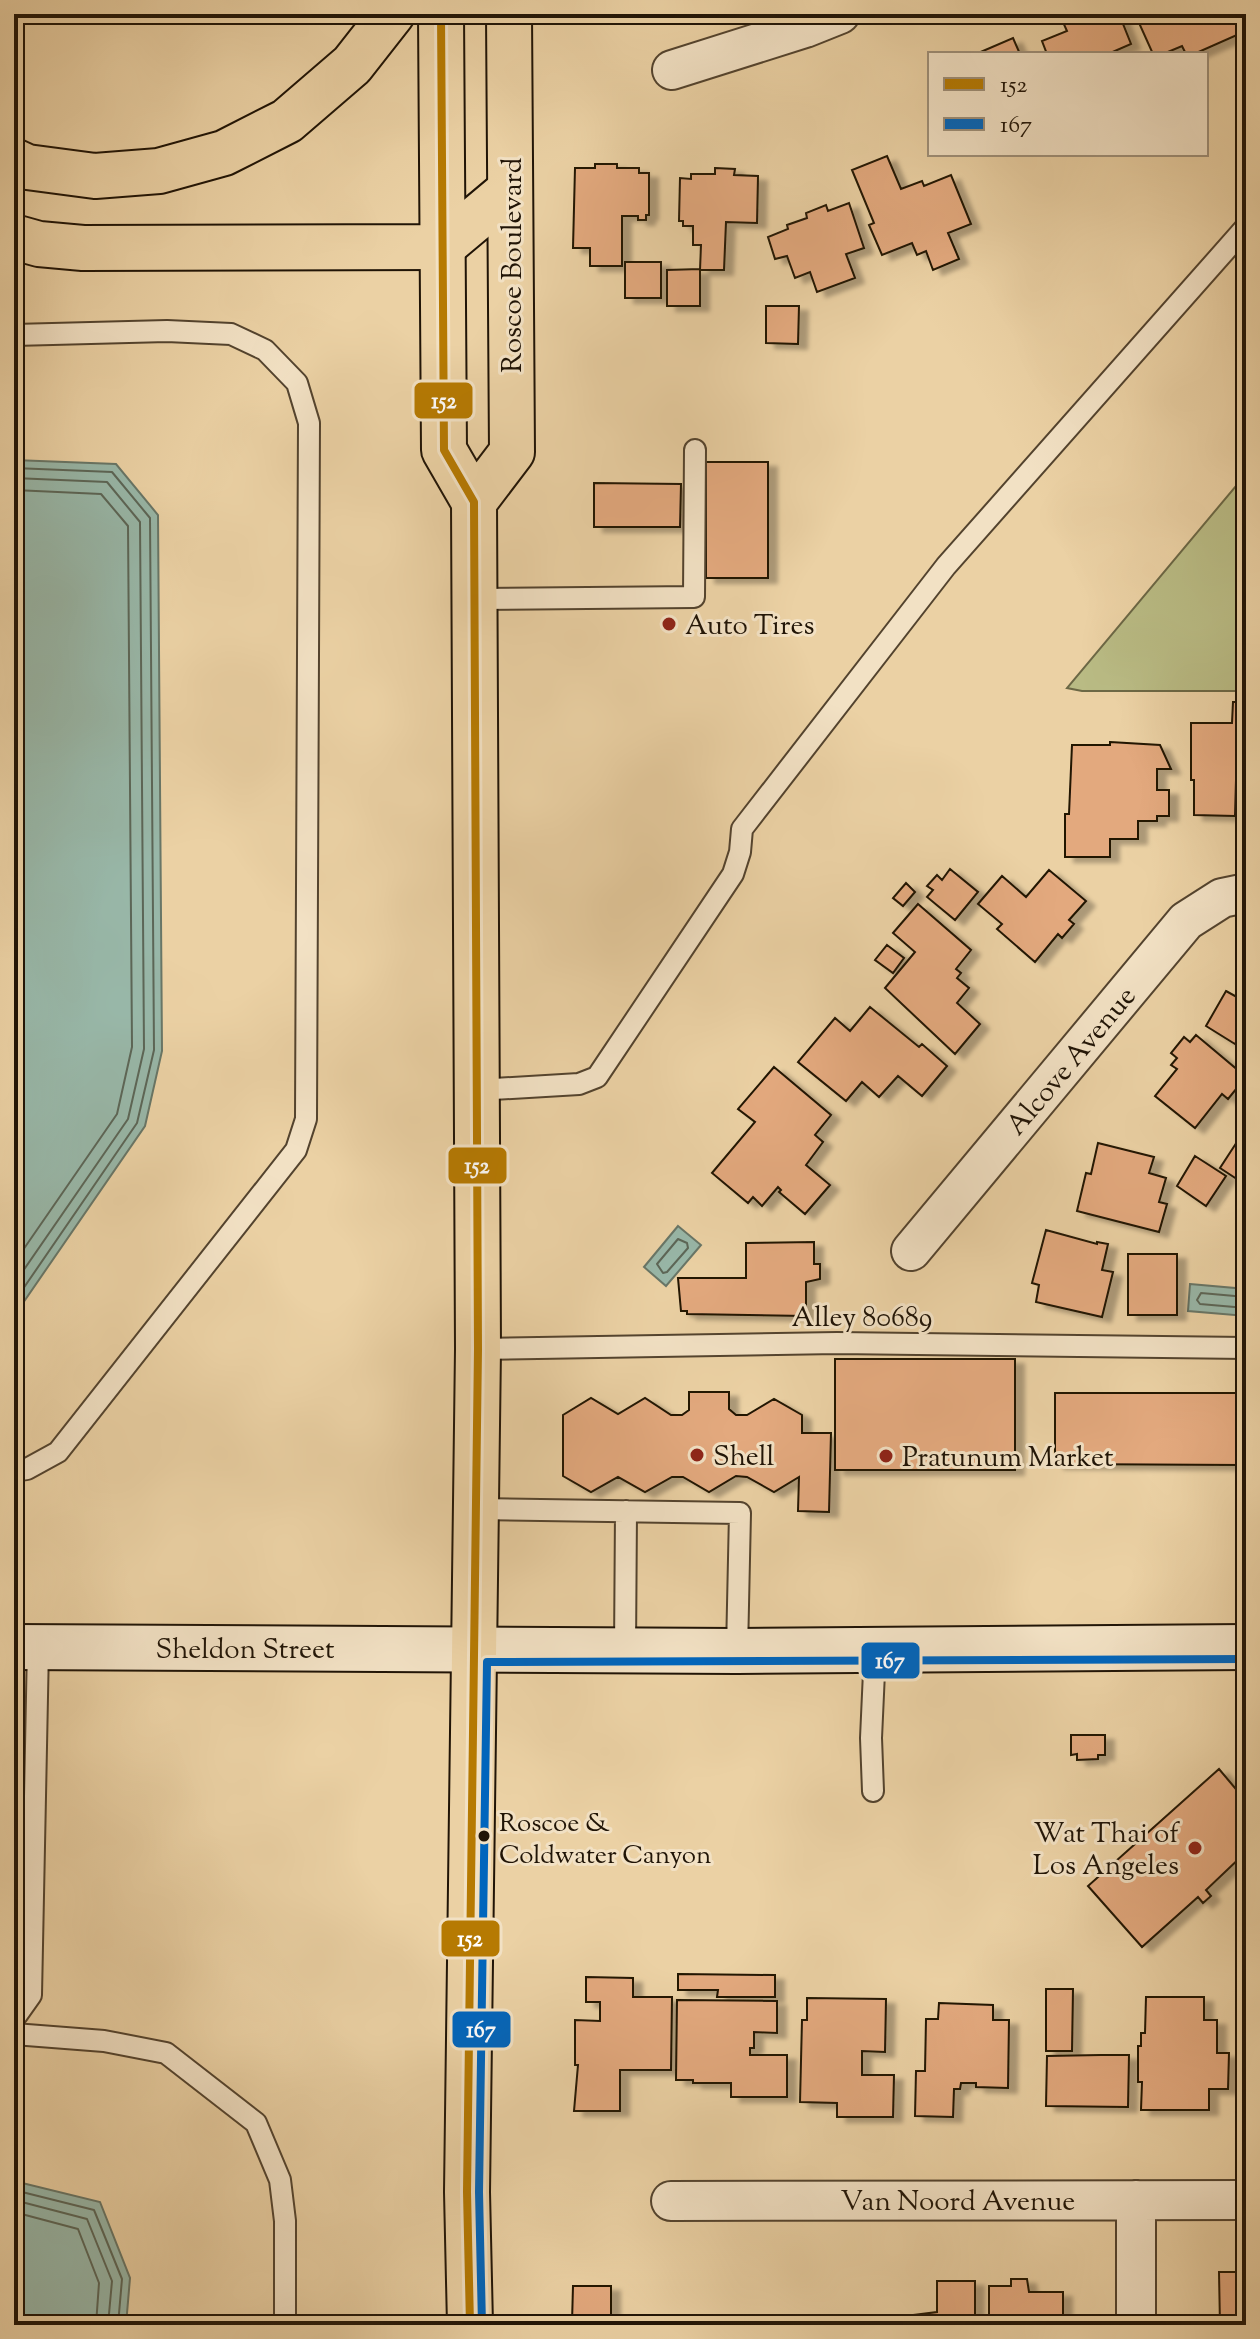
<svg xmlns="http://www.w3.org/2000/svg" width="1260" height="2339" viewBox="0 0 1260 2339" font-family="'Sorts Mill Goudy',serif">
<defs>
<filter id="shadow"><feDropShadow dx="9" dy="5" stdDeviation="2" flood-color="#0004"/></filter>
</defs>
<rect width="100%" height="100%" fill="#ebd1a4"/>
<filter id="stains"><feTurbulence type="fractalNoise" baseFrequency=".0025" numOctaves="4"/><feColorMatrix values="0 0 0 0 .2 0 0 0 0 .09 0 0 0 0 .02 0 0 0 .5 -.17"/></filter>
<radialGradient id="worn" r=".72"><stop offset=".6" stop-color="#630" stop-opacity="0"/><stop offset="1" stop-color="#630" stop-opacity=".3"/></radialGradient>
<!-- green -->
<path fill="#b9bb84" stroke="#6c6845" stroke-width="2" d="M1246,474V691H1082L1067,688Z"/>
<!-- water -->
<path fill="#98b7a8" stroke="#687667" stroke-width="2" d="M14,460L116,464L158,515L162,1051L145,1126L14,1316Z
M678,1226L701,1245L666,1286L644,1267Z
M1190,1284L1246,1289V1316L1188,1311Z
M14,2181L100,2202L130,2278L126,2325H14Z"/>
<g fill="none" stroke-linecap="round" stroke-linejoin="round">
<!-- shore -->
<path stroke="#5c6657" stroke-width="2" d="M14,468L112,472L150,518L154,1050L137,1123L14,1302
M14,478L107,482L140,522L144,1049L128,1119L14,1284
M14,490L101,494L128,526L132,1047L117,1114L14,1263
M678,1239L687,1243L688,1248L667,1272L663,1273L657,1264Z
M1246,1297L1201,1293L1197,1300L1200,1304L1246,1308
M14,2190L94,2210L122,2279L118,2325
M14,2200L87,2219L112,2281L108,2325
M14,2212L78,2229L99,2283L96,2325"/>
</g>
<!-- building -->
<path fill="#e3a97e" stroke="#201406" stroke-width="2" filter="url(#shadow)" d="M1068,14H1119L1131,44L1108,54H1047L1042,41L1067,31L1062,20L1069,18Z
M1135,14H1239L1246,31L1194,54H1186L1182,46L1163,54H1153Z
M1013,38L1020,54H976Z
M887,156L901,189L922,181L924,186L951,175L971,224L948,233L959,259L933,270L926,251L917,255L912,243L882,255L869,225L874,223L852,170Z
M595,164H617V168H639V173H649V215H646V220H638V216H622V266H590V248H573L575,168H595Z
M715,168L735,169L734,175L758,176L757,223L726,222L724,270H700L701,245H693V226H683V221H679L680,178L691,179V174H715Z
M849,203L864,248L846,254L855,278L817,292L810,272L795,278L787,256L775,259L768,237L788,229L787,225L807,218L806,213L826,205L828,211Z
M625,262H661V298H625Z
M700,269V306H667V270Z
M766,306H799L798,344L766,343Z
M706,462H768V578H706Z
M594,483L681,484L680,527H594Z
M1233,702H1246V781L1236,780L1235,816L1194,815V780H1191V723H1232Z
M1110,742L1160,745L1171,769H1157V790H1169V816H1157V821H1138V839H1110V857H1065V814H1069L1072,745H1110Z
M950,869L978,892L955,920L927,897L933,890L927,886L937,875L942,880Z
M1049,870L1086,901L1069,920L1074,924L1062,938L1058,934L1035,962L997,929L1002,924L978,904L1002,876L1026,897Z
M906,883L915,892L903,906L893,898Z
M918,904L971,950L956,969L961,973L957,978L969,988L957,1003L980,1024L955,1054L885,988L915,952L893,933Z
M887,945L904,958L893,973L875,960Z
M1226,991L1246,1002V1045L1238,1040L1235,1044L1206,1026Z
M870,1007L919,1047L922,1044L947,1066L922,1096L898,1076L879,1097L862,1082L846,1101L798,1062L835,1018L850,1031Z
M1196,1035L1246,1077L1228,1099L1222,1094L1195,1128L1155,1096L1177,1069L1171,1065L1177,1058L1171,1053L1184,1037L1190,1042Z
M774,1067L831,1115L815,1135L823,1142L806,1165L830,1185L805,1214L779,1192L781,1190L778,1187L762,1206L753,1197L748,1203L712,1173L755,1122L738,1109Z
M1246,1128V1185L1220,1168Z
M1098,1143L1154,1157L1149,1173L1166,1178L1159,1202L1167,1204L1159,1232L1077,1211L1086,1173L1091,1174Z
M1195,1156L1226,1176L1206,1206L1177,1186Z
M1046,1230L1097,1244V1242L1108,1244L1102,1270L1113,1272L1102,1317L1036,1302L1039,1285L1032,1283Z
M814,1242V1264H820V1279L806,1282V1316L687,1314V1311H681L678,1278H746V1243Z
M1128,1254H1177V1315H1128Z
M835,1359H1015V1470H835Z
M689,1392H729V1409L736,1415H747L774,1399L802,1415V1433H831L829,1512L798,1511L799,1477L774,1492L747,1477L736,1476L709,1492L683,1477H672L645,1492L618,1477L591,1492L563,1476V1415L591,1398L618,1414L645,1398L671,1415H682L689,1410Z
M1055,1393H1244L1243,1465L1055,1464Z
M1071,1735H1105V1755H1098V1759L1077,1760V1754L1071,1755Z
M1219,1769L1246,1801V1852L1206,1890L1211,1896L1203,1903L1198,1897L1142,1947L1088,1886Z
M678,1974L775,1975V1997H717L718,1990H678Z
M586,1977L633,1978V1997H672L671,2070H620V2111H574L578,2065H575V2020L600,2021V2002H586Z
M1046,1989H1073L1072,2051H1046Z
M1146,1997H1204V2020H1217V2053H1229L1228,2089H1209V2110H1141L1142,2082H1138V2046H1141V2033H1145Z
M807,1998L886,1999L885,2052L862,2051V2075H894L893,2117H837V2103L800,2102L802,2020H807Z
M677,2000L777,2001V2033L754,2032V2048H750V2055H787V2097H731V2083H693V2080H676Z
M939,2003L993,2005V2020H1009L1008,2088L976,2087V2083H961L960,2089H954L953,2117L915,2116L916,2071H925L926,2019H938Z
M1101,2055H1129L1128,2107L1046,2106L1047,2056Z
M1219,2272H1246V2325H1220Z
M1011,2279H1027L1029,2292H1063V2325H989V2286H1011Z
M937,2281H975V2315H971V2325H908V2318H914V2315L937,2312Z
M573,2286H611V2317L639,2318V2325H576V2323H572Z"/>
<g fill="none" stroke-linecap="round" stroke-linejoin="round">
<!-- lane casing -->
<g stroke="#53432e" stroke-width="24">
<path id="lane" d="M14,335L167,331L231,334L265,350L297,383L309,423L306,1119L296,1150L58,1452L27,1469L14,1471
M475,599L694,597L695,450
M477,1090L579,1084L597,1077L733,874L740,852L742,829L946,566L1246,227
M478,1349L837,1343L1246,1348
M477,1509L740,1513L737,1651
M625,1650L626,1511
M873,1791L871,1738L875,1650
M14,2019L31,1995L38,1647
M14,2034L104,2041L166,2053L256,2123L280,2180L285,2221V2325"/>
</g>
<!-- street casing -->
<g stroke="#53432e" stroke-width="42">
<path id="street" d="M672,70L805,28L840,14
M911,1251L1186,921L1222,898L1246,893
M1136,2200V2325
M671,2201L1246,2200"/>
</g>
<!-- secondary casing -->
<g stroke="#201406" stroke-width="48">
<path id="secondary" d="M14,1647L737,1651L1246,1647"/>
</g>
<!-- primary casing -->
<g stroke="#201406" stroke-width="48">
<path id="primary" d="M441,14L444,450L474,502L478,1349L467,2192L470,2325
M474,502L512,452L509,14"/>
</g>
<!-- highway casing -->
<g stroke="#201406" stroke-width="48">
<path id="highway" d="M14,161L27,167L95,176L159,171L224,153L287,121L352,65L392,14
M14,237L39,244L83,248L442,247L510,190"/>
</g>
<!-- lane -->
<use href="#lane" stroke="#f2e1c4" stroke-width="20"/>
<!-- street -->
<use href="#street" stroke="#f2e1c4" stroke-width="38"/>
<!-- secondary -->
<use href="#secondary" stroke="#f2e1c4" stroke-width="44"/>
<!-- primary -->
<use href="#primary" stroke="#ebd1a4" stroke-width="44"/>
<!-- highway -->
<use href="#highway" stroke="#ebd1a4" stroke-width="44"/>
<!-- bus-1 casing -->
<g stroke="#f2e1c4" stroke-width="14">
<path id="bus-1" d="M441,14L444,450L474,502L478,1349L467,2192L470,2325"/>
</g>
<!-- bus-2 casing -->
<g stroke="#f2e1c4" stroke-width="14">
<path id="bus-2" d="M482,2325L479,2192L487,1662L1246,1659"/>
</g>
<!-- bus-1 -->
<use href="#bus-1" stroke="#b67a02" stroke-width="8"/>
<!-- bus-2 -->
<use href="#bus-2" stroke="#0065bd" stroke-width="8"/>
</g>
<!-- markers -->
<g fill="#8f2418" stroke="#f2e1c4" stroke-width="3">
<circle cx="669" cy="624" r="8"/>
<circle cx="697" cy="1455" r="8"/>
<circle cx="886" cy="1456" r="8"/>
<circle cx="1195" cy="1848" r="8"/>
</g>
<circle fill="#201406" stroke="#f2e1c4" stroke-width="3" cx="484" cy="1836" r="7"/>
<g text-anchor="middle" stroke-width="6" stroke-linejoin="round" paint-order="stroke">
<!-- bus labels -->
<g font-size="26" fill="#201406" stroke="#f2e1c4" text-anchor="start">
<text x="499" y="1831">Roscoe &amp;<tspan x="499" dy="32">Coldwater Canyon</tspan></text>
</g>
<!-- street labels -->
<g font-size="28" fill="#201406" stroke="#f2e1c4">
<text transform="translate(511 265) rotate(-90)" y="10">Roscoe Boulevard</text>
<text transform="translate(1070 1060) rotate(-50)" y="10">Alcove Avenue</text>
<text x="862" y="1326">Alley 80689</text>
<text x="245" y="1658">Sheldon Street</text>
<text x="958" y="2210">Van Noord Avenue</text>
</g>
<!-- poi labels -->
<g font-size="28" fill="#201406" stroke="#f2e1c4" text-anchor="start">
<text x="685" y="634">Auto Tires</text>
<text x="713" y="1465">Shell</text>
<text x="902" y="1466">Pratunum Market</text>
<text x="1179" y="1842" text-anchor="end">Wat Thai of<tspan x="1179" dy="32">Los Angeles</tspan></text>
</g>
</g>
<g stroke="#f2e1c4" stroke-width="3">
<rect x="413" y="381" width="61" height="39" rx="8" fill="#b67a02"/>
<rect x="447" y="1146" width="61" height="39" rx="8" fill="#b67a02"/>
<rect x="860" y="1641" width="61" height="39" rx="8" fill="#0065bd"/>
<rect x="440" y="1919" width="61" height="39" rx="8" fill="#b67a02"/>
<rect x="451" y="2010" width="61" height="39" rx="8" fill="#0065bd"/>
</g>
<g font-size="22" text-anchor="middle" font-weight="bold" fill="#fff">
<text x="444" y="408">152</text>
<text x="477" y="1173">152</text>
<text x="890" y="1668">167</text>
<text x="470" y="1946">152</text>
<text x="481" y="2037">167</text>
</g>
<!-- margin -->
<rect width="1260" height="2339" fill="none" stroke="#ebd1a4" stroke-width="48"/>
<rect x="16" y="16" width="1228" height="2307" fill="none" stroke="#201406" stroke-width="4"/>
<rect x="24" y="24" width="1212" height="2291" fill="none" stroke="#201406" stroke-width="2"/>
<!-- legend -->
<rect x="928" y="52" width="280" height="104" fill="#f2e1c4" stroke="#9e8f78" stroke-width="2"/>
<rect x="944" y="78" width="40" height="12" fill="#b67a02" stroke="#9e8f78" stroke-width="2"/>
<text x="1000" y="92" font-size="24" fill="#201406">152</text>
<rect x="944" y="118" width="40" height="12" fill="#0065bd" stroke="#9e8f78" stroke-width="2"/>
<text x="1000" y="132" font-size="24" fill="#201406">167</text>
<rect width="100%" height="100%" filter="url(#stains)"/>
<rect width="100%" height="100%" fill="url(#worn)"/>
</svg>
